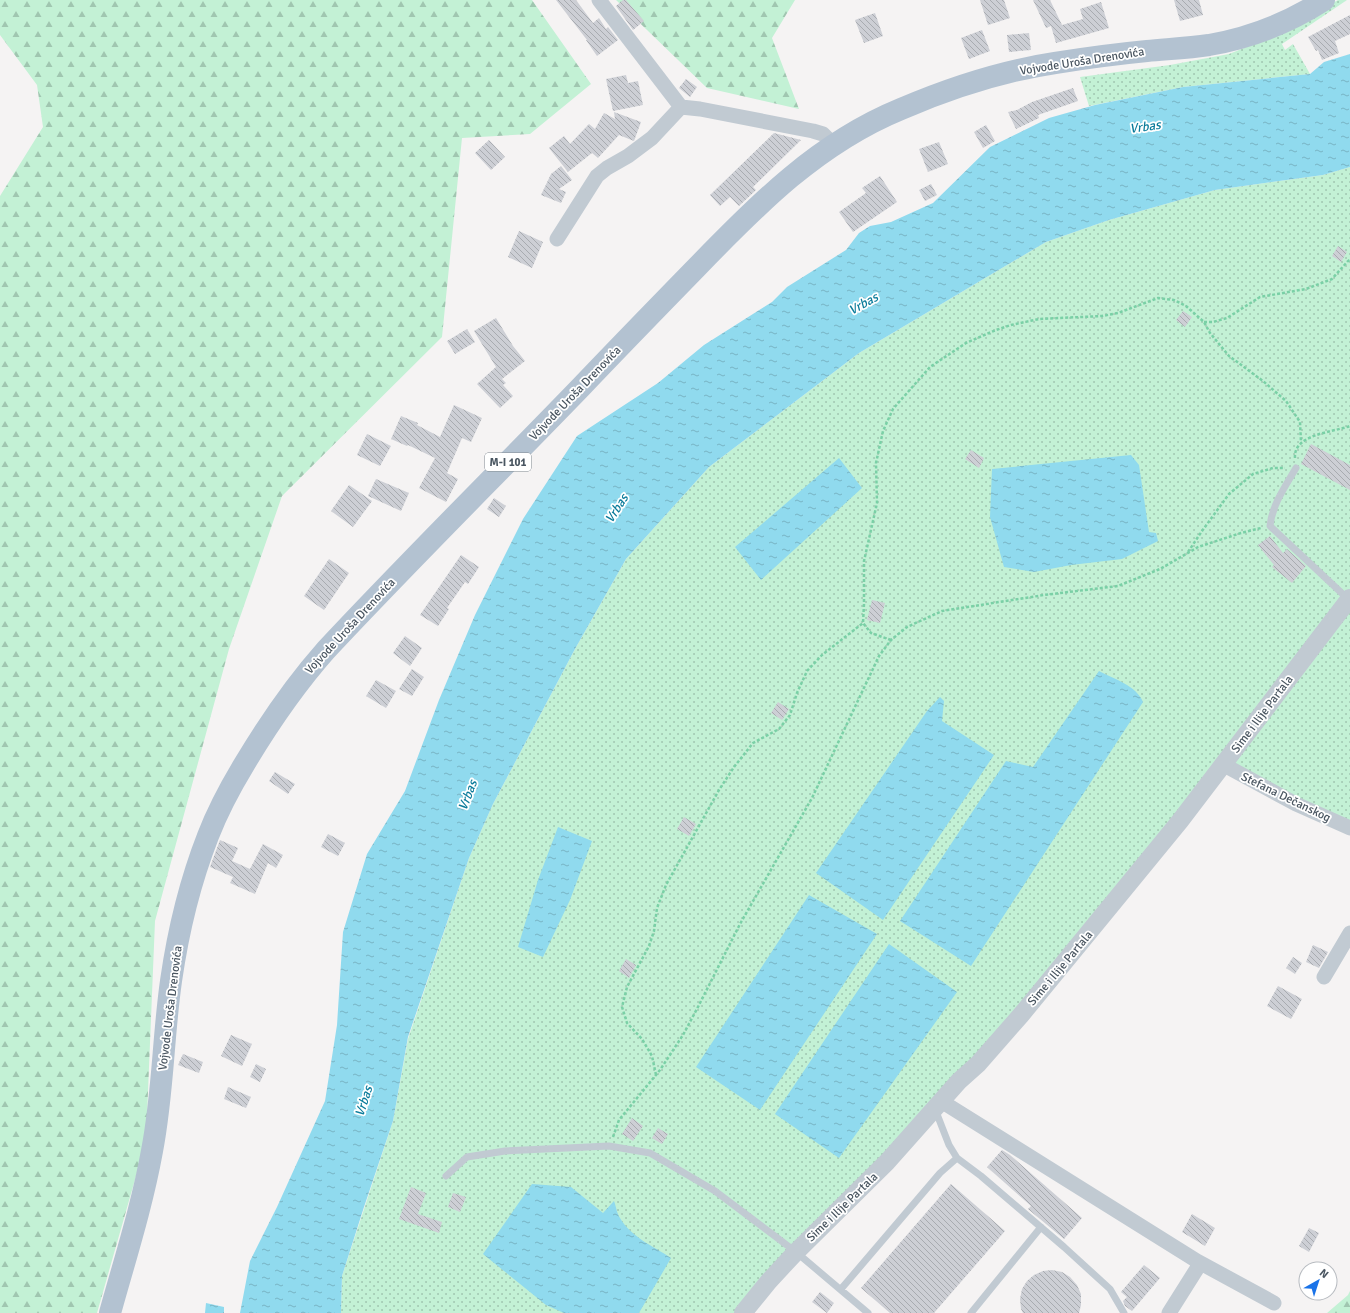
<svg xmlns="http://www.w3.org/2000/svg" width="1350" height="1313" viewBox="0 0 1350 1313" font-family="Signika,sans-serif">
<defs>
<pattern id="grass-dots" width="8" height="8" patternUnits="userSpaceOnUse"><rect width="8" height="8" fill="#c3f1d5"/><path d="M2 2h.1M6 6h.1" fill="none" stroke="#a0c6b0" stroke-width="1.8" stroke-linecap="round"/></pattern>
<pattern id="forest-firs" width="22" height="20" patternUnits="userSpaceOnUse"><rect width="22" height="20" fill="#c3f1d5"/><path d="M5 1l3.5 6h-7zM16 11l3.5 6h-7z" fill="#a0c6b0"/></pattern>
<pattern id="water-ripples" width="26" height="14" patternUnits="userSpaceOnUse"><rect width="26" height="14" fill="#90daee"/><path d="M2 4q2-2 4 0t4 0M15 11q2-2 4 0t4 0" fill="none" stroke="#78b4c4"/></pattern>
<pattern id="building-back-hatch" width="6" height="6" patternUnits="userSpaceOnUse"><rect width="6" height="6" fill="#cdcfd5"/><path d="M-1 5l2 2M0 0l6 6M5-1l2 2" fill="none" stroke="#a8abb0"/></pattern>
</defs>
<rect width="100%" height="100%" fill="#f5f3f3"/>
<!-- grass -->
<path fill="url(#grass-dots)" d="M1338,0H1347L1282,44L1285,50L1293,44L1310,74L1183,87L1089,106L1080,77L1170,65L1229,54L1279,34Z
M1350,167V828L1224,765L1081,943L743,1313H341L342,1276L393,1121L408,1039L469,858L493,804L575,649L626,559L709,467L859,353L1046,242L1109,220L1215,190L1323,175Z"/>
<!-- forest -->
<path fill="url(#forest-firs)" d="M0,0H532L591,84L530,134L462,138L442,337L282,496L229,649L155,921L146,1141L97,1313H0V196L43,127L37,85L0,35Z
M616,0H795L772,38L799,109L707,88Z
M1350,1291V1313H1327L1348,1295Z"/>
<!-- water -->
<path fill="url(#water-ripples)" d="M1350,54V167L1323,175L1215,190L1109,220L1046,242L859,353L709,467L626,559L575,649L493,804L469,858L408,1037L393,1121L364,1207L342,1276L341,1313H240L250,1261L277,1207L325,1101L337,1025L343,932L367,854L405,791L439,700L475,615L523,519L577,436L658,383L704,345L772,302L787,287L846,250L859,233L870,226L891,222L933,203L990,147L1049,118L1095,105L1183,87L1310,74L1324,62Z
M1131,455L1139,465L1149,532L1156,533L1158,541L1122,559L1071,565L1034,572L1004,567L990,517L992,469Z
M839,458L862,488L761,580L735,547Z
M1099,671C1114,679 1137,686 1143,702L971,966L900,921L1006,761L1033,767Z
M940,697L944,701L942,721L994,755L883,920L816,873L927,711Z
M558,827L592,841L570,900L543,957L518,947L538,880Z
M809,895L877,934L760,1110L696,1067Z
M889,944L957,992L839,1158L775,1114Z
M532,1184L571,1187L603,1213L614,1201C616,1206 617,1214 620,1218C631,1237 653,1246 671,1258L639,1313H564L546,1305L483,1254Z
M206,1303L224,1307V1313H205Z"/>
<!-- building -->
<path fill="url(#building-back-hatch)" d="M556,0H576L593,23L599,18L606,29L608,27L618,40L597,56L586,40H587Z
M623,0H626L644,21L633,30L616,6Z
M980,0H1004L1010,18L988,25Z
M1033,0H1050L1062,25L1083,19L1080,9L1101,2L1109,28L1056,43L1051,26L1046,28Z
M1174,0H1199L1203,15L1180,21Z
M875,13L883,36L864,43L855,20Z
M1350,15V34L1335,41L1339,53L1322,60L1318,50L1316,51L1308,37Z
M982,30L990,51L969,59L961,38Z
M1029,33L1031,50L1009,52L1007,35Z
M626,75L628,83L638,81L643,105L613,111L606,79Z
M686,79L697,87L690,97L679,88Z
M1073,88L1078,101L1038,115L1039,118L1016,129L1008,112L1017,110L1032,102Z
M614,112L641,122L634,141L619,135L598,158L592,153L568,172L549,148L564,136L570,144L589,124L595,129L604,113L615,119Z
M986,125L995,141L983,148L974,132Z
M774,133L801,140L753,187L756,190L739,206L730,197L720,206L710,195Z
M489,140L505,157L491,170L475,153Z
M939,142L948,164L928,172L919,149Z
M561,166L572,180L559,189L566,192L561,203L541,195L551,174Z
M880,176L897,202L853,232L839,212L866,193L862,188Z
M931,184L937,195L925,201L919,190Z
M519,231L543,242L532,268L508,257Z
M1338,246L1347,252L1341,262L1332,256Z
M1183,311L1192,317L1185,327L1176,320Z
M496,318L513,346L525,361L502,379L506,383L503,385L513,396L500,408L477,384L496,367L474,331Z
M467,329L475,342L455,354L447,341Z
M454,405L482,418L471,442L462,438L447,473L458,479L446,502L419,488L435,458L408,445L407,446L391,439L401,416L418,423L417,425L440,437Z
M367,434L391,446L380,466L357,455Z
M1311,444L1350,465V490L1301,464Z
M971,450L984,458L979,468L965,459Z
M376,479L409,493L401,511L368,496Z
M349,485L372,501L353,527L331,511Z
M494,498L506,506L499,517L487,509Z
M1270,536L1283,553L1287,549L1306,566L1292,583L1272,567L1274,565L1258,545Z
M461,555L479,567L468,584L465,582L447,608L449,609L438,626L420,615Z
M329,559L349,573L324,610L304,596Z
M872,600L885,603L880,623L867,620Z
M405,636L422,648L410,666L393,653Z
M412,669L424,677L412,696L399,689Z
M376,680L396,691L386,708L366,696Z
M778,702L789,709L782,720L771,713Z
M275,772L295,784L288,794L269,781Z
M684,817L696,824L689,836L677,829Z
M328,834L345,843L338,856L321,847Z
M220,840L238,848L232,861L250,869L263,844L283,855L276,868L268,863L255,894L230,883L233,877L210,867Z
M1313,945L1328,952L1319,968L1306,962Z
M1293,957L1302,963L1295,974L1286,968Z
M626,959L636,965L629,978L619,971Z
M1278,986L1302,999L1291,1019L1267,1006Z
M231,1035L252,1044L242,1066L221,1056Z
M183,1054L203,1062L199,1073L178,1065Z
M256,1064L266,1069L260,1082L250,1077Z
M228,1087L251,1097L246,1108L224,1099Z
M632,1118L643,1126L633,1141L622,1134Z
M658,1128L668,1134L662,1144L652,1138Z
M1002,1150L1010,1155L1082,1218L1064,1239L1028,1209L1031,1206L987,1167Z
M951,1184L1005,1231L934,1313H890L861,1288Z
M411,1187L426,1193L418,1214L442,1222L439,1233L399,1219Z
M453,1193L466,1197L460,1212L448,1207Z
M1192,1214L1215,1228L1205,1246L1182,1232Z
M1309,1228L1319,1233L1309,1252L1299,1246Z
M1144,1265L1160,1278L1132,1311L1125,1306L1123,1301L1127,1297L1121,1292Z
M1052,1270L1062,1272L1070,1277L1077,1285L1081,1294V1305L1079,1313H1023L1021,1309L1020,1299L1022,1289L1027,1281L1034,1275L1043,1271Z
M820,1292L834,1303L827,1313L812,1302Z"/>
<g fill="none" stroke-linecap="round" stroke-linejoin="round">
<!-- path -->
<path stroke="#7ad0a6" stroke-width="2.5" stroke-dasharray="3 2" stroke-linecap="butt" d="M1204,322H1213L1227,318L1260,297L1306,289L1332,279L1348,261L1350,260
M1295,458C1293,434 1334,432 1350,426
M1188,552L1202,531L1229,494L1253,474L1273,468H1285
M891,640L871,633L863,623L864,604V561L877,503L876,463L883,431L893,409L930,367L966,343L996,330L1011,325L1039,319L1102,316L1118,313L1158,298L1174,300L1186,306L1204,322L1210,333L1229,356L1263,381L1286,401L1300,422L1301,442
M656,1075L652,1056L642,1039L627,1023L622,1007L627,987L649,946L654,931L657,908L666,885L719,790L734,767L753,743L779,729L790,715L797,693L807,671L822,655L863,623
M613,1137L619,1120L660,1070L683,1035L699,1005L740,924L812,798L879,656L891,640L907,627L942,611L1044,595L1118,586L1160,569L1198,547L1241,533L1261,528"/>
<!-- service -->
<path stroke="#c1cad2" stroke-width="7" d="M1296,468C1286,485 1272,505 1270,526L1348,599
M935,1109L949,1145L957,1158L981,1176L1064,1247L1110,1289L1124,1313
M446,1176L467,1157L505,1151L609,1146L650,1153L715,1191L796,1252L868,1313
M841,1289L940,1173L957,1158
M971,1313L1041,1227"/>
<!-- minor -->
<path stroke="#c1cad2" stroke-width="15" d="M599,0L681,107L700,109L813,131L823,134L833,144
M557,239L597,176L607,168L628,156L652,138L681,107
M1224,765L1296,804L1350,828
M1324,977L1350,933
M941,1101L1197,1261L1198,1267L1169,1313
M1197,1261L1274,1303"/>
<!-- tertiary -->
<path stroke="#c1cad2" stroke-width="18" d="M743,1313L769,1281L796,1252L887,1162L959,1081L978,1064L1021,1015L1180,821L1350,598"/>
<!-- primary -->
<path stroke="#b3c2d1" stroke-width="22" d="M110,1313C125,1259 142,1206 152,1151C163,1095 163,1037 171,981C178,932 190,882 208,836C218,810 231,786 245,763C269,723 295,685 326,650C409,561 496,475 581,387C619,347 658,307 697,267C758,204 818,143 901,109C950,88 1002,71 1055,63C1086,58 1116,54 1147,51C1168,49 1189,48 1209,45C1249,38 1290,22 1324,0"/>
</g>
<g text-anchor="middle" stroke-width="3.5" stroke-linejoin="round" paint-order="stroke">
<!-- shield labels -->
<rect fill="#fff" stroke="#808990" stroke-width="1" x="485" y="453" width="46" height="18" rx="3"/>
<g font-size="11" font-weight="bold" fill="#4a5661">
<text x="508" y="466">M-I 101</text>
</g>
<!-- street labels -->
<g font-size="12" fill="#4a5661" stroke="#fff">
<text transform="translate(1082 61) rotate(-9)" y="4">Vojvode Uroša Drenovića</text>
<text transform="translate(575 393) rotate(-46)" y="4">Vojvode Uroša Drenovića</text>
<text transform="translate(350 626) rotate(-47)" y="4">Vojvode Uroša Drenovića</text>
<text transform="translate(1262 714) rotate(-53)" y="4">Sime i Ilije Partala</text>
<text transform="translate(1286 797) rotate(26)" y="4">Stefana Dečanskog</text>
<text transform="translate(1060 968) rotate(-50)" y="4">Sime i Ilije Partala</text>
<text transform="translate(170 1008) rotate(-83)" y="4">Vojvode Uroša Drenovića</text>
<text transform="translate(842 1207) rotate(-44)" y="4">Sime i Ilije Partala</text>
</g>
<!-- water labels -->
<g font-size="13" font-style="italic" fill="#0c7c9b" stroke="#fff">
<text transform="translate(1145 126) rotate(-8)" y="5">Vrbas</text>
<text transform="translate(863 303) rotate(-29)" y="5">Vrbas</text>
<text transform="translate(616 508) rotate(-57)" y="5">Vrbas</text>
<text transform="translate(467 795) rotate(-69)" y="5">Vrbas</text>
<text transform="translate(363 1101) rotate(-72)" y="5">Vrbas</text>
</g>
</g>
<!-- north arrow -->
<g transform="translate(1318 1281) rotate(39)"><circle r="19" fill="#ffffff" stroke="#b7bbc0"/>
<path d="M0-3L7 15L0 10L-7 15Z" fill="#1a73e8"/>
<text y="-6" font-size="11" font-weight="bold" text-anchor="middle" fill="#4a5661">N</text>
</g>
</svg>
